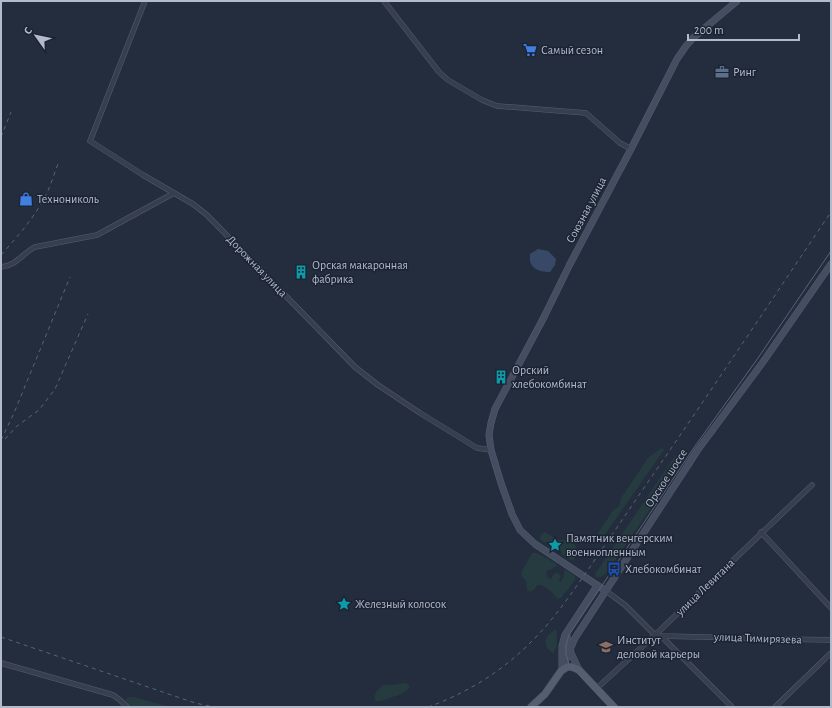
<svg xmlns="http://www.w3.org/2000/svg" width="832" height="708" viewBox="0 0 832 708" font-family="'Alegreya Sans',sans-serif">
<rect width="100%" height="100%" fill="#232d3e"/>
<!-- green -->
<path fill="#253b3f" d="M663,448L664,450L599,543L597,544L595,538L613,510C620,507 620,504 621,498L648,458L660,449Z
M675,456L679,459L681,463L607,573L601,577H596L595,574Z
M545,532L558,540H567L574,544L576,547L575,559L571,560L542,541L540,539C540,536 542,533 545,532Z
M532,553H537L557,564V566L552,569L548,570L546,573L548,578L552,579V576L555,573H558L561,576L559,580L561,582L564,576V571L566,570L575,576V580L561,598L558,599C551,592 547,585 537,585L535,589L530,592L527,590L526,581L522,577L521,573Z
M555,630L557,631C556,640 559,645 553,653C541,646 545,635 555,630Z
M404,683L408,684L410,687C405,693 399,695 392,697C386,699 382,702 375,701C373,693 378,691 383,685H393Z
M128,697H134L170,707H130L127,705L125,700Z"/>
<!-- water -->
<path fill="#384968" d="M538,249L548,251L556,259L555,265L550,272C542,272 532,270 530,261C530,258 530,256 530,254Z"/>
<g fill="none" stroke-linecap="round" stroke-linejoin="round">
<!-- street casing -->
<g stroke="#555d6c" stroke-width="5.5">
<path id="street" d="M145,1L90,141L143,175L174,193
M384,1L439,72L448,80L482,100L497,106L586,113L620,143L631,149
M1,267C16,266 23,253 35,247L97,235L174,193L193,204L207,215L355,367L378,385L420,413L477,448L491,450
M761,532L831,608
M606,591L625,605L655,635L661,636L732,707
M661,636L831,640
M1,663L113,695L120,700L127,707
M597,688L655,635L812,485
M775,707L831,653"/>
</g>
<!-- secondary casing -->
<g stroke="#555d6c" stroke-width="7">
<path id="secondary" d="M570,264L631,149L677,59L686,46L694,37L737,1
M544,317L495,409L491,423L489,435L491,450L501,483L512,514L520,530L535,544L606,591
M697,451L763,362L831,264
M567,636C567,648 574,659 579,670
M562,668V646L565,635L597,586
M561,671L575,638L688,465"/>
</g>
<!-- primary casing -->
<g stroke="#404857" stroke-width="8">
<path id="primary" d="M531,707L545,694L561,671L567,667H572L579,670L614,707"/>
</g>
<!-- street -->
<use href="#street" stroke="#373f4e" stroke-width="4.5"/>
<!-- secondary -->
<use href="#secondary" stroke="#454e61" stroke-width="6"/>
<!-- primary -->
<use href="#primary" stroke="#555e6e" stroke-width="7"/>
<!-- tram -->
<path stroke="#596375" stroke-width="1" d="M609,707L569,664L566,654V645L569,635L693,449L758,358L831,251"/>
<!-- rail -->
<path stroke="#596375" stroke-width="1" stroke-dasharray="4 4" stroke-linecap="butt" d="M1,137L11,112
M1,255C18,236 34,218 46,195C51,185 54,174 58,164
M5,439L17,426L39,410L55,389L88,314
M1,440L14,413L70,277
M1,637L195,703L214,707
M428,707C465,694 501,672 529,644C553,621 571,594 590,567C606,543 623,519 639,495C704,401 767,307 831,212"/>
<!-- secondary-bridge casing -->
<g stroke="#555d6c" stroke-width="7" stroke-linecap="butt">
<path id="secondary-bridge" d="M544,317L570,264
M688,465L697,451"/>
</g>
<!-- secondary-bridge -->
<use href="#secondary-bridge" stroke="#454e61" stroke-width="6"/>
</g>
<!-- icons -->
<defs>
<g id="supermarket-bare" transform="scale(1.08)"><path d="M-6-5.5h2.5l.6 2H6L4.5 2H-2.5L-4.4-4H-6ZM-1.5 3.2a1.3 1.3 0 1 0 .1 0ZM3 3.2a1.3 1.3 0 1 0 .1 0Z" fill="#3f7fe0" stroke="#1c2433" stroke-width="2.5" paint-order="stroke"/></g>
<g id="office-bare" transform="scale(1.08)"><path d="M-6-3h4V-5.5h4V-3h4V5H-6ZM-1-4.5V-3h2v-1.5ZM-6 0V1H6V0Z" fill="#5c6f8a" stroke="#1c2433" stroke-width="2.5" paint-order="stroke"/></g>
<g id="shop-bare" transform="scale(1.08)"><path d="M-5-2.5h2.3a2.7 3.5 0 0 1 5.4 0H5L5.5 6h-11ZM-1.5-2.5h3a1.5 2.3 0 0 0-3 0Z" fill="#3f7fe0" stroke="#1c2433" stroke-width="2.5" paint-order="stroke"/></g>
<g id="building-bare" transform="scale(1.08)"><path d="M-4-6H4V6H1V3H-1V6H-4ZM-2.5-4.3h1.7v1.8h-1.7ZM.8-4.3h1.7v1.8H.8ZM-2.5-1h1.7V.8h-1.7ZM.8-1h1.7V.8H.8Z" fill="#0f9aa8" stroke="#1c2433" stroke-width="2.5" paint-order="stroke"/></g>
<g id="sight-bare" transform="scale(1.08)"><path d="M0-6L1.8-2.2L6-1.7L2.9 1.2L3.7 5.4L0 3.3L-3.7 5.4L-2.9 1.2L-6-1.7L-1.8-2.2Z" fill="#0f9aa8" stroke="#1c2433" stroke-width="2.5" paint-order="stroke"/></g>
<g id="bus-bare" transform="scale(1.08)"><path d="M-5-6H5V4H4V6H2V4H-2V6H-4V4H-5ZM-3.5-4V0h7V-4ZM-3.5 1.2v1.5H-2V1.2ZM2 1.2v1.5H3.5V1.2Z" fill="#1a4fb4" stroke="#1c2433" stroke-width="2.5" paint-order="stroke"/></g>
<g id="university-bare" transform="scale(1.08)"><path d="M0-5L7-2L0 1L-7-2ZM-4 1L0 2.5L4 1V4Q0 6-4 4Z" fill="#8d6e63" stroke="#1c2433" stroke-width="2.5" paint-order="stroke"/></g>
</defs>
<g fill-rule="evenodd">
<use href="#supermarket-bare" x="530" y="50"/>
<use href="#office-bare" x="722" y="72"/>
<use href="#shop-bare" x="26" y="199"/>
<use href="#building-bare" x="301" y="272"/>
<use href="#building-bare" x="501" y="377"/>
<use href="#sight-bare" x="555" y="545"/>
<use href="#bus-bare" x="614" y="569"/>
<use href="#sight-bare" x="344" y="604"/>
<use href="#university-bare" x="606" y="647"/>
</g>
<g text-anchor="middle" stroke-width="3" stroke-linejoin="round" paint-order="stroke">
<!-- poi labels -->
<g font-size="12" fill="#b3bac9" stroke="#1c2433" text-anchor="start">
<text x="541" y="54">Самый сезон</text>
<text x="733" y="76">Ринг</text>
<text x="37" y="203">Технониколь</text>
<text x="312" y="269">Орская макаронная<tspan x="312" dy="14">фабрика</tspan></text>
<text x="512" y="374">Орский<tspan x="512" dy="14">хлебокомбинат</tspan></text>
<text x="566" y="542">Памятник венгерским<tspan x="566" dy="14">военнопленным</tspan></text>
<text x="625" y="573">Хлебокомбинат</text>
<text x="355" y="608">Железный колосок</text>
<text x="617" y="644">Институт<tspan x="617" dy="14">деловой карьеры</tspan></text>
</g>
<!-- street labels -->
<g font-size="12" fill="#b3bac9" stroke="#1c2433">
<text transform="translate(586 210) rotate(-62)" y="4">Союзная улица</text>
<text transform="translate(257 266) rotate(46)" y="4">Дорожная улица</text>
<text transform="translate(666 478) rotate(-57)" y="4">Орское шоссе</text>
<text transform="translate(705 587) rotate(-44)" y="4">улица Левитана</text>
<text transform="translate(758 638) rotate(2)" y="4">улица Тимирязева</text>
</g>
</g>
<!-- border -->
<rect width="832" height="708" fill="none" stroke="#b3bac9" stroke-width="4"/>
<!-- north arrow -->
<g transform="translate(36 36) rotate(303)" stroke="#1c2433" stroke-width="3" paint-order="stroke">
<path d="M0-3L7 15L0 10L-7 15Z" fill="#b3bac9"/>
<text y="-6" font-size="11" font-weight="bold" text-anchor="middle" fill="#b3bac9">С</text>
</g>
<!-- scale -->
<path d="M688 34v6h111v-6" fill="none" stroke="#b3bac9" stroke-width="2"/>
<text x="694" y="34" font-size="12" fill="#b3bac9" stroke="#1c2433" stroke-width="3" paint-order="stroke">200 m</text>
</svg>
